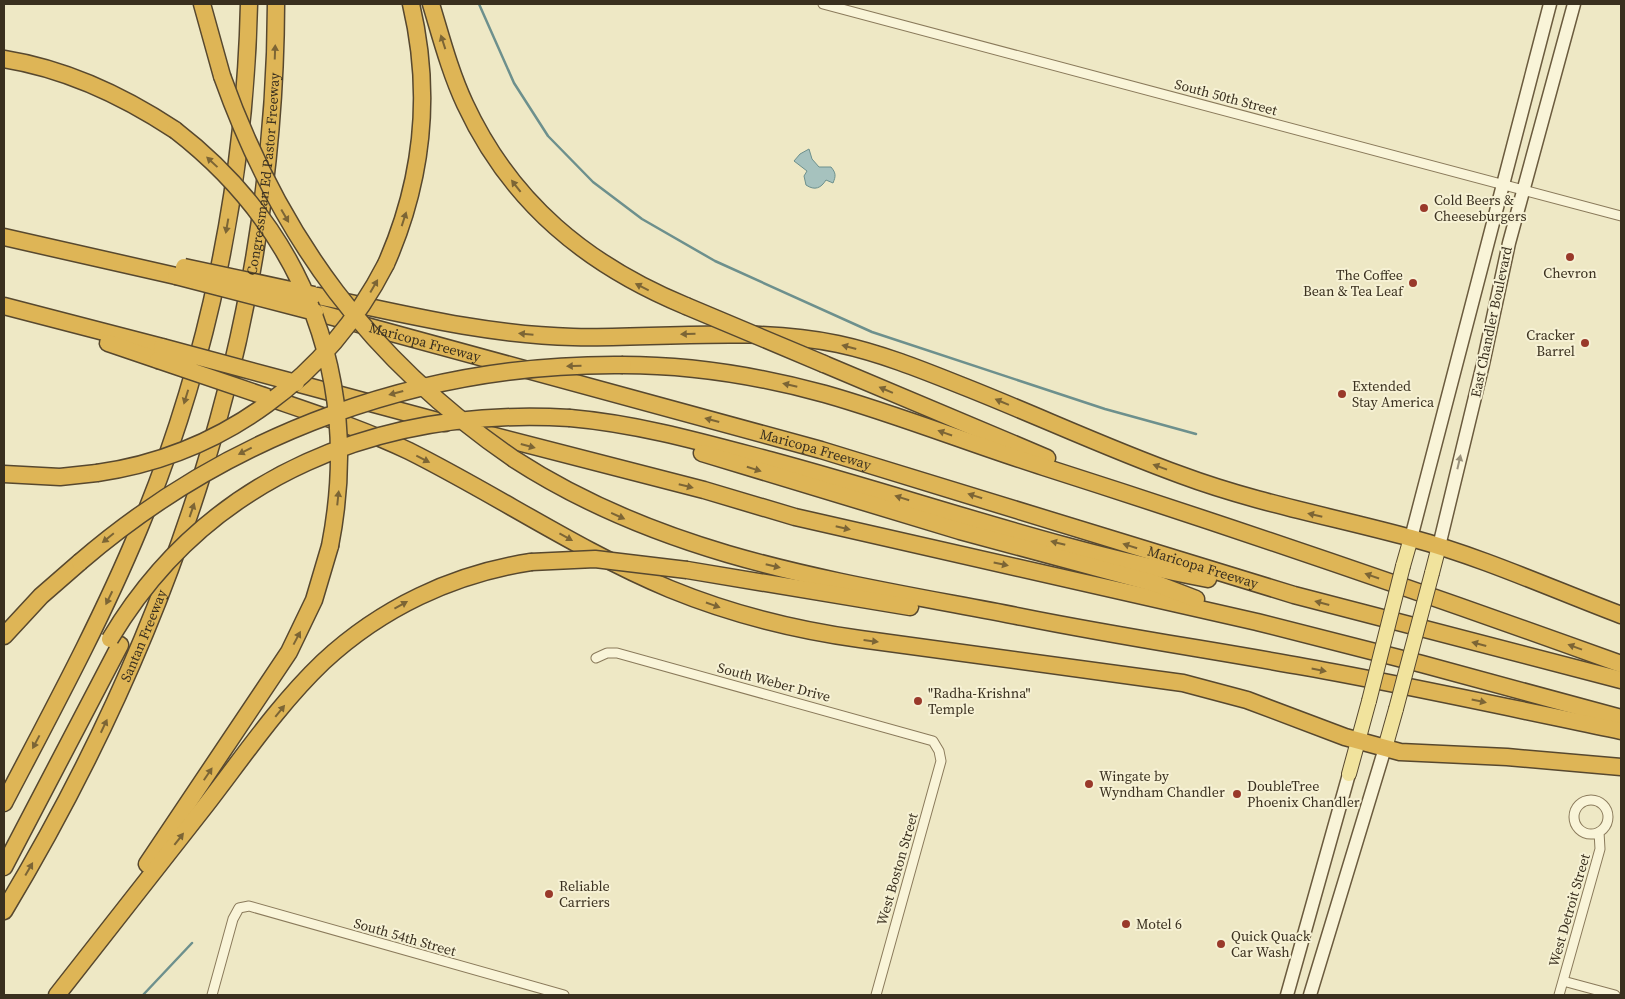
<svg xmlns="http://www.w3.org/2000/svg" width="1625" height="999" viewBox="0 0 1625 999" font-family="'Source Serif 4',serif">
<rect width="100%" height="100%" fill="#eee8c5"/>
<!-- water -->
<path fill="#a6c2be" stroke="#6d908d" d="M809,149L812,159L819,167H831C836,173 836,176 833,183L826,180C821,188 815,191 806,185L804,176L807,171L794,161L800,154Z"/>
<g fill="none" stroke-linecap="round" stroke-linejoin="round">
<!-- stream -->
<path stroke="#6d908d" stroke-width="2.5" d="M479,4L514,83L548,136L593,182L642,219L715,261L872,332L1105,409L1196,434
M143,995L192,943"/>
<!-- minor casing -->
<g stroke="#8a7a5b" stroke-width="11">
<path id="minor" d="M823,4L1621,216
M596,658L607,653H617L933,741L939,751L941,761L876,995
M1574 817a17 17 0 1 1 34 0a17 17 0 1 1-34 0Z
M1563,981L1615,995
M212,995L233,919L239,908L249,906L564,995
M1559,995L1600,849L1599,832"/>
</g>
<!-- secondary casing -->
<g stroke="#6b5b3e" stroke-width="15">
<path id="secondary" d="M1411,538L1550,4
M1439,546L1483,364L1509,243L1574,4
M1287,995L1349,774
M1310,995L1385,748"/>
</g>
<!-- primary casing -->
<g stroke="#57482f" stroke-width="16">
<path id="primary" d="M1403,566L1411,538
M1432,573L1439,546
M1385,748L1396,709
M1349,774L1369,701"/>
</g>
<!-- motorway casing -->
<g stroke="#57482f" stroke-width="19">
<g id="motorway">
<path d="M202,4L222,76"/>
<path d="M431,4C441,37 450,72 465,104C511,203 587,265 686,306"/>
<path d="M4,59C66,69 122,95 175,130"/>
<path d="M4,237L176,276"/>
<path d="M386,264C423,180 432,93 411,4"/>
<path d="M318,296C403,314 487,335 573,337C662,339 750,326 838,344C880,353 920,369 960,385C1034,414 1106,448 1181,475C1256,503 1334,517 1411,538C1482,557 1552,589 1621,615"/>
<path d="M4,306L162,347"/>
<path id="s1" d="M315,312L821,450L1294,595L1621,680"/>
<path d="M108,343L158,360"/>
<path d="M824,364L1047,458"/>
<path d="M623,365C691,365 759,376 825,394C899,415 971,444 1044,467C1238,529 1430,595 1621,664"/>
<path d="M296,383L445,423"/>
<path d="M264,396C313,413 363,429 409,451C497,495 579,551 670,589C731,614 795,630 860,639L1183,683L1247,700L1345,737L1400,752L1507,757L1621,767"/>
<path d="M570,418C639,424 705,443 773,461C918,500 1060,551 1208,579"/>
<path d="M479,432L704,490L795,517L1257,622L1422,664L1621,718"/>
<path d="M702,453L960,531L1157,584L1196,599"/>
<path d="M514,459C670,560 843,582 1022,617C1116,636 1211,650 1305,667C1411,686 1516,709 1621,731"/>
<path d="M4,474L60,477L97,473"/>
<path d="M687,570L910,607"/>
<path d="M4,636L41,596L80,562"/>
<path d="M4,803C51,713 100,623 139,529C208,363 245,183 249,4"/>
<path d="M147,864L289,652L314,600L330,546"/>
<path d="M4,867L120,645"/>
<path id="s2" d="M4,911C170,635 275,329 276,4"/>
<path d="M57,995C107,932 156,868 206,805C243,757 279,704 323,662C381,608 453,574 531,562"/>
</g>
</g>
<!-- minor -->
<use href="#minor" stroke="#f9f4d8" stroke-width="9"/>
<!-- secondary -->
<use href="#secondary" stroke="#f9f4d8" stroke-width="12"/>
<!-- primary -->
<use href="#primary" stroke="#f1e39d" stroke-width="14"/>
<!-- motorway -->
<use href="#motorway" stroke="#deb556" stroke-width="16"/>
<!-- primary-bridge casing -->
<g stroke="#57482f" stroke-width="16" stroke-linecap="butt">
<path id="primary-bridge" d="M1369,701L1403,566
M1396,709L1432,573"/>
</g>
<!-- motorway-bridge casing -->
<g stroke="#57482f" stroke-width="19" stroke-linecap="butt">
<path id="motorway-bridge" d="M222,76C280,239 371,361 514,459
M175,130C307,232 362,383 330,546
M184,267L314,295
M176,276L315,312
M686,306L824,364
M162,347L296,383
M158,360L264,396
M97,473C223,455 328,377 386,264
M80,562C231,432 423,363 623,365
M531,562L595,559L687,570
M110,639C209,473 383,407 570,418"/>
</g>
<!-- primary-bridge -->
<use href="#primary-bridge" stroke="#f1e39d" stroke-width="14"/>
<!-- motorway-bridge -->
<use href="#motorway-bridge" stroke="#deb556" stroke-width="16"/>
</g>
<!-- one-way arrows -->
<defs><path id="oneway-solid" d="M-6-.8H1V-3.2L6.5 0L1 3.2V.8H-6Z" transform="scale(1.25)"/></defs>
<g fill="#7c6535">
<use href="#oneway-solid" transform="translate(443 42) rotate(-108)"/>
<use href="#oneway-solid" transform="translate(275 52) rotate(-88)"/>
<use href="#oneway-solid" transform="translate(212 162) rotate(-137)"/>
<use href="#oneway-solid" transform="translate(516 186) rotate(-128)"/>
<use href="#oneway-solid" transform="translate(285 216) rotate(60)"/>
<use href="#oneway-solid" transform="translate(404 219) rotate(-72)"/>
<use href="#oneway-solid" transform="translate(227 226) rotate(100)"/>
<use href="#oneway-solid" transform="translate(374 286) rotate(-60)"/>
<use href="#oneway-solid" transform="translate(642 287) rotate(-153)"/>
<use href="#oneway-solid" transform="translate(526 334) rotate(-175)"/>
<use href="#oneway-solid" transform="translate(688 334) rotate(178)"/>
<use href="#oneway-solid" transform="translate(849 347) rotate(-165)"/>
<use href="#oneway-solid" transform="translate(574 366) rotate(178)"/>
<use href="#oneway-solid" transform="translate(790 385) rotate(-167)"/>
<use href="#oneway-solid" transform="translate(886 390) rotate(-157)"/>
<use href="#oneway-solid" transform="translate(396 393) rotate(165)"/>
<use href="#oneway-solid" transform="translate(186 397) rotate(107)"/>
<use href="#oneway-solid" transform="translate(1002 402) rotate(-157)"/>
<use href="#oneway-solid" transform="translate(712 420) rotate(-165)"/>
<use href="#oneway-solid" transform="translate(945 433) rotate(-161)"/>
<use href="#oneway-solid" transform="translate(528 446) rotate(15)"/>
<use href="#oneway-solid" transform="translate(245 451) rotate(153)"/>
<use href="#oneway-solid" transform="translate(423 459) rotate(27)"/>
<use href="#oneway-solid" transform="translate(1160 467) rotate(-160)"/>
<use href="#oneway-solid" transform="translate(754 469) rotate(17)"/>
<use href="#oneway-solid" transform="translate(686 486) rotate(14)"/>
<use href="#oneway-solid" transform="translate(975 496) rotate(-163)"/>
<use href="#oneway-solid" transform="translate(338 498) rotate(-84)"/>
<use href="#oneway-solid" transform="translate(902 498) rotate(-163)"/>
<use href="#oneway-solid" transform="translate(192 510) rotate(-71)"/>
<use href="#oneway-solid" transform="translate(1315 515) rotate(-167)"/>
<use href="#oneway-solid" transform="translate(618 516) rotate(24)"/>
<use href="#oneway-solid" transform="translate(843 528) rotate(13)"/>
<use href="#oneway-solid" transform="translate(566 537) rotate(29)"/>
<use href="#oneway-solid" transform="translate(108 538) rotate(141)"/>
<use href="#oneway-solid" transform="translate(1058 543) rotate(-166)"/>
<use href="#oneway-solid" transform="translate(1130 546) rotate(-162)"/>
<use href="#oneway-solid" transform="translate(1001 564) rotate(12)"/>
<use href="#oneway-solid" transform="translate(773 566) rotate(13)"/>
<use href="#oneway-solid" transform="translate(1372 576) rotate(-161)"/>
<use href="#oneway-solid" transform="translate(109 598) rotate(116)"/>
<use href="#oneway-solid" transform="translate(1322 603) rotate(-165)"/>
<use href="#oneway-solid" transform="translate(401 605) rotate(-29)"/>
<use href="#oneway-solid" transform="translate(713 605) rotate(19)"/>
<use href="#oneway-solid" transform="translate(297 638) rotate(-62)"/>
<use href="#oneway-solid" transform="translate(871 641) rotate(7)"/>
<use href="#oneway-solid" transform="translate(1479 644) rotate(-165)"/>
<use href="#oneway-solid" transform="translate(1575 647) rotate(-160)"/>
<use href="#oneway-solid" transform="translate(1319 670) rotate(11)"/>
<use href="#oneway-solid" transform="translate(1479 701) rotate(12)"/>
<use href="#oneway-solid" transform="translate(280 711) rotate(-51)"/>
<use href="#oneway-solid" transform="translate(104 726) rotate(-65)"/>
<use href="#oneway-solid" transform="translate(36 742) rotate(118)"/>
<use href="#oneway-solid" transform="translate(208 774) rotate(-56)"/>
<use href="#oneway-solid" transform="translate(179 839) rotate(-52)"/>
<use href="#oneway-solid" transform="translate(29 869) rotate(-60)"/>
</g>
<use fill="#9a927c" href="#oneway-solid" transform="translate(1459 462) rotate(-77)"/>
<!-- markers -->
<g fill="#99392a" stroke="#f6f1d4" stroke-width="2">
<circle cx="1424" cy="208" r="5"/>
<circle cx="1570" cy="257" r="5"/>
<circle cx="1413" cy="283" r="5"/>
<circle cx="1585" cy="343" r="5"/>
<circle cx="1342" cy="394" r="5"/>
<circle cx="918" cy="701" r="5"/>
<circle cx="1089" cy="784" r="5"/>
<circle cx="1237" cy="794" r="5"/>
<circle cx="549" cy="894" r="5"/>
<circle cx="1126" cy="924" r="5"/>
<circle cx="1221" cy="944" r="5"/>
</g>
<g text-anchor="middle" stroke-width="4" stroke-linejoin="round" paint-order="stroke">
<!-- street labels -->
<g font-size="14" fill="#3a301f" stroke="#f6f1d4">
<text transform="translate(1226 97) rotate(15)" y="5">South 50th Street</text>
<text dy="5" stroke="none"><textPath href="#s2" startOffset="788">Congressman Ed Pastor Freeway</textPath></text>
<text transform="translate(1491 322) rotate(-78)" y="5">East Chandler Boulevard</text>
<text dy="5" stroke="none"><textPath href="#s1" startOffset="114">Maricopa Freeway</textPath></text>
<text dy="5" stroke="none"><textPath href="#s1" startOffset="519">Maricopa Freeway</textPath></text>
<text dy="5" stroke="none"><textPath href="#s1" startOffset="924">Maricopa Freeway</textPath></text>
<text dy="5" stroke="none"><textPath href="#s2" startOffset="309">Santan Freeway</textPath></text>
<text transform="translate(774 682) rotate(15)" y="5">South Weber Drive</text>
<text transform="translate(897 869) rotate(-74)" y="5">West Boston Street</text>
<text transform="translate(1569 910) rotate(-74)" y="5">West Detroit Street</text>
<text transform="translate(405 937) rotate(16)" y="5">South 54th Street</text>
</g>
<!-- poi labels -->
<g font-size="14" fill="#3a301f" stroke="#f6f1d4" text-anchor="start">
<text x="1434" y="205">Cold Beers &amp;<tspan x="1434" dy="16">Cheeseburgers</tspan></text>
<text x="1570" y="278" text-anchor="middle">Chevron</text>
<text x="1403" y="280" text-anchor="end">The Coffee<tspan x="1403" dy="16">Bean &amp; Tea Leaf</tspan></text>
<text x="1575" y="340" text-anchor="end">Cracker<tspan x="1575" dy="16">Barrel</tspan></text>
<text x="1352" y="391">Extended<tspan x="1352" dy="16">Stay America</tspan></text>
<text x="928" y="698">"Radha-Krishna"<tspan x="928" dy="16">Temple</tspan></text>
<text x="1099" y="781">Wingate by<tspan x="1099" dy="16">Wyndham Chandler</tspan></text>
<text x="1247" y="791">DoubleTree<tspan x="1247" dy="16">Phoenix Chandler</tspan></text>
<text x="559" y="891">Reliable<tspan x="559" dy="16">Carriers</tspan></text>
<text x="1136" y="929">Motel 6</text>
<text x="1231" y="941">Quick Quack<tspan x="1231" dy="16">Car Wash</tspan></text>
</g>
</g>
<!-- border -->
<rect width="1625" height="999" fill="none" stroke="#3a301f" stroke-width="10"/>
</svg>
